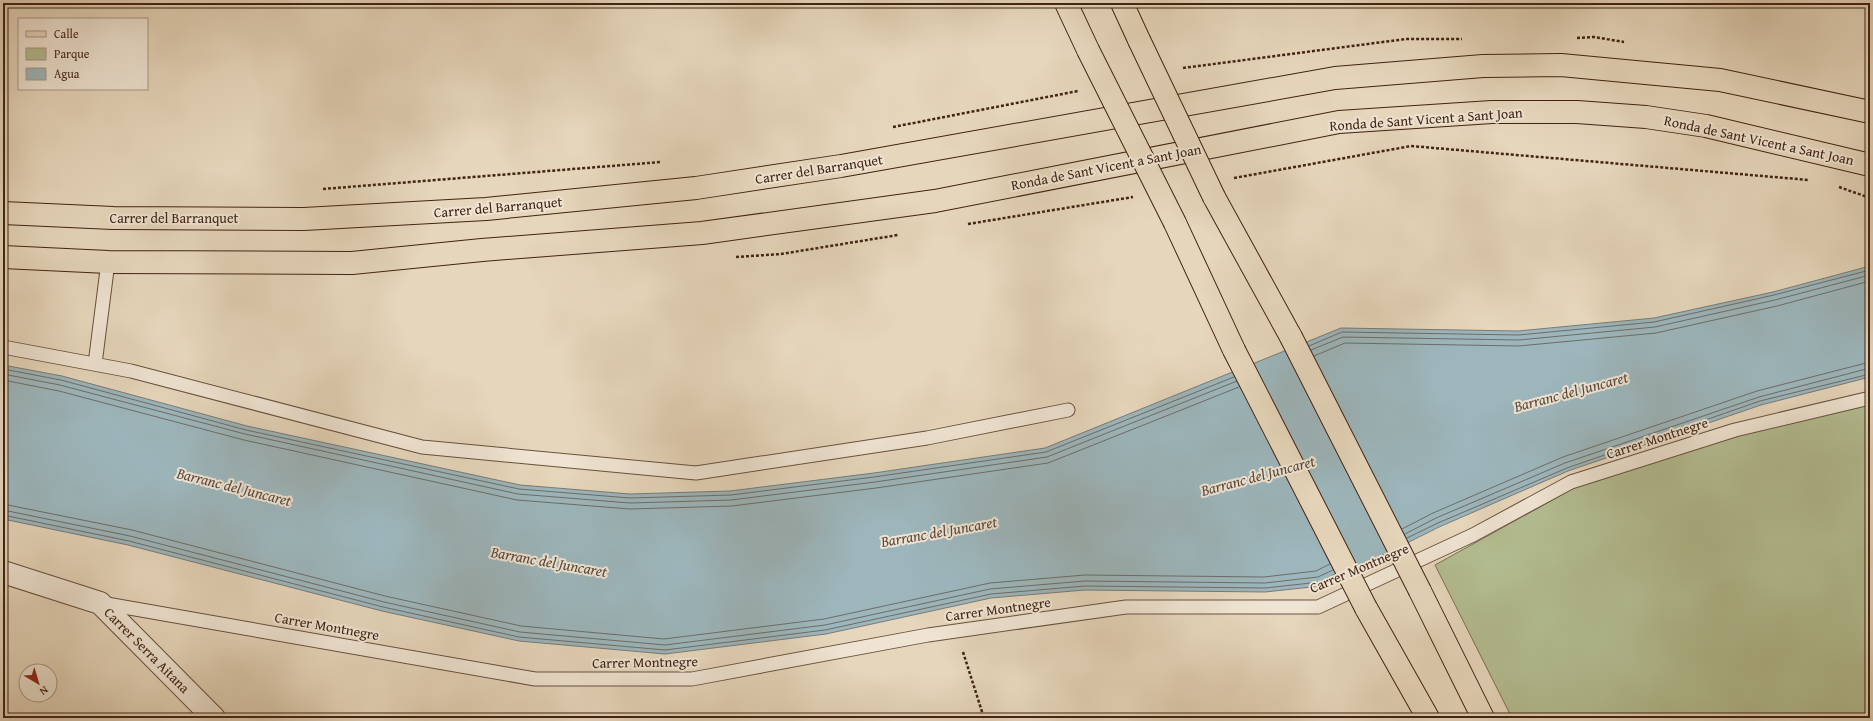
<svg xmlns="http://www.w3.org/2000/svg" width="1873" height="721" viewBox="0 0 1873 721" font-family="'Gentium Book Plus',serif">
<rect width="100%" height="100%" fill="#e6d6bb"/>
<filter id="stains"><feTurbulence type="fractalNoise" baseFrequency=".005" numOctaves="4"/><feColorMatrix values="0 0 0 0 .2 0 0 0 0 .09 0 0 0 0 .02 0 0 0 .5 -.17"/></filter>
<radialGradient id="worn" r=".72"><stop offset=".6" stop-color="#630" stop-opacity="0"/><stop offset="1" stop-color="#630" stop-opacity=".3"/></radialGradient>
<!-- green -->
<path fill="#b3be92" stroke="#7a7053" d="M1870,398V718H1512L1435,565L1576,487L1735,430Z"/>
<!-- water -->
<path fill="#9cb6bc" stroke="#787b79" d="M1870,266V377L1761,405L1568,471L1439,527L1321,586L1265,592L1085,590L991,598L826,634L665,654L519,641L382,611L128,545L3,519V365L62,376L247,426L520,485L630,494L730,491L874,473L1045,448L1341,328L1518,331L1654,318L1773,292Z"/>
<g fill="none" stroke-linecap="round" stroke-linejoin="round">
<!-- shore -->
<path stroke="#6e6c68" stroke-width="1" d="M1309,346L1342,332L1519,335L1654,322L1774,295L1870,270
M1311,350L1343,337L1519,340L1655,327L1775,300L1870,275
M1314,356L1345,343L1519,346L1656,333L1777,306L1870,281
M3,369L61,380L246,430L519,489L630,498L731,495L874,477L1046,452L1234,377
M3,374L60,385L245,434L518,494L630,503L731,500L875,482L1047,457L1237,381
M3,380L59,391L244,440L517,500L630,509L732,506L876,488L1048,463L1239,387
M3,504L132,530L385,596L521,626L664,639L824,619L990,583L1085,575L1264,577L1316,571L1330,564
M3,510L130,536L384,602L520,632L665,645L825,625L990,589L1085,581L1265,583L1318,577L1333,570
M3,515L129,541L383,607L519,637L665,650L825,630L991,594L1085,586L1265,588L1320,582L1335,574
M1402,529L1433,513L1563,457L1757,391L1870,362
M1405,534L1436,518L1565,463L1759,397L1870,368
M1407,538L1438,523L1567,468L1760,401L1870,374"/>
<!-- service casing -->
<g stroke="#6a503e" stroke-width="15">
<path id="service" d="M3,347L131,371L422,447L696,473L927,438L1068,410
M95,364L108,262
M101,603L535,679H692L928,635L1126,607H1318L1473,535L1571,482L1735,430L1870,398"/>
</g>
<!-- minor casing -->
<g stroke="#6a503e" stroke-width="24">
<path id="minor" d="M3,572L100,603L214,718"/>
</g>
<!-- primary casing -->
<g stroke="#412314" stroke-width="24">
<path id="primary" d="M3,213L113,218L304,219L486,209L696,188L841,166L1335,78L1483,66L1561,65L1720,80L1870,112
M3,257L108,262L352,263L482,250L702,233L935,201L1339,122L1492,112H1577L1646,117L1706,126L1870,165"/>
</g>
<!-- motorway casing -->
<g stroke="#412314" stroke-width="24">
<path id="motorway" d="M1066,3L1088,50
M1122,3L1139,40
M1214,197L1291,337
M1175,223L1234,350
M1420,591L1483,718
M1366,608L1428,718"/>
</g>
<!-- path -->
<path stroke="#412314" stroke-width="2.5" stroke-dasharray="3 2" stroke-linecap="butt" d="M1577,38L1594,37L1624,42
M1183,68L1406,39H1462
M893,127L1078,91
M1234,178L1411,146L1809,180
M1839,187L1870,198
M323,189L661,162
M968,224L1133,197
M736,257L781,254L898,235
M963,652L984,718"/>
<!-- service -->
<use href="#service" stroke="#efe4d3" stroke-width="13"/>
<!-- minor -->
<use href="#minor" stroke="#efe4d3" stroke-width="22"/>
<!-- primary -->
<use href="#primary" stroke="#e6d6bb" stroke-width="22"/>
<!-- motorway -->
<use href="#motorway" stroke="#e6d6bb" stroke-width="22"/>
<!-- motorway-bridge casing -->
<g stroke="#412314" stroke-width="24" stroke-linecap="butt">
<path id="motorway-bridge" d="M1139,40L1214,197
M1088,50L1175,223
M1291,337L1420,591
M1234,350L1366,608"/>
</g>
<!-- motorway-bridge -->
<use href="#motorway-bridge" stroke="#e6d6bb" stroke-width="22"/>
</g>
<g text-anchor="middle" stroke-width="4" stroke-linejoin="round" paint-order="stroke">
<!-- street labels -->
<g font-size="14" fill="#412314" stroke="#efe4d3">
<text transform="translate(1426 119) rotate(-4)" y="5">Ronda de Sant Vicent a Sant Joan</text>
<text transform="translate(1759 140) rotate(12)" y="5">Ronda de Sant Vicent a Sant Joan</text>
<text transform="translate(1106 167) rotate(-11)" y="5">Ronda de Sant Vicent a Sant Joan</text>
<text transform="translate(819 169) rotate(-9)" y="5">Carrer del Barranquet</text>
<text transform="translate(498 207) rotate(-5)" y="5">Carrer del Barranquet</text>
<text x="174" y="223">Carrer del Barranquet</text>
<text transform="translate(1657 438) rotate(-18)" y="5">Carrer Montnegre</text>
<text transform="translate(1359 568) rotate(-23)" y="5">Carrer Montnegre</text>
<text transform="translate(998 609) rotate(-8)" y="5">Carrer Montnegre</text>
<text transform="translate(327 626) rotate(10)" y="5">Carrer Montnegre</text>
<text transform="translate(147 650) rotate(45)" y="5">Carrer Serra Aitana</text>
<text transform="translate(645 662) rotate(-1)" y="5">Carrer Montnegre</text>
</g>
<!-- water labels -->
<g font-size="15" font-style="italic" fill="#58483e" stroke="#efe4d3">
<text transform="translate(1571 392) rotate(-15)" y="5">Barranc del Juncaret</text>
<text transform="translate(1258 476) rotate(-15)" y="5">Barranc del Juncaret</text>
<text transform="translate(234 487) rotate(14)" y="5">Barranc del Juncaret</text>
<text transform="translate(939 532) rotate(-10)" y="5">Barranc del Juncaret</text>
<text transform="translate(549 562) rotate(10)" y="5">Barranc del Juncaret</text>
</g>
</g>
<!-- margin -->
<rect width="1873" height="721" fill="none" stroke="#e6d6bb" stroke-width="16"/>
<rect x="4" y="4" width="1865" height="713" fill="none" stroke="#412314" stroke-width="2"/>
<rect x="8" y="8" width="1857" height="705" fill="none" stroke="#412314"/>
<!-- legend -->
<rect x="18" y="18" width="130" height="72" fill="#efe4d3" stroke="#a99787"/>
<rect x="26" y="31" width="20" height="6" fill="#e6d6bb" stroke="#a99787"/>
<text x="54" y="38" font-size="12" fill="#412314">Calle</text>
<rect x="26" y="48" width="20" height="12" fill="#b3be92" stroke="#a99787"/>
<text x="54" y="58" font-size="12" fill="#412314">Parque</text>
<rect x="26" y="68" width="20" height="12" fill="#9cb6bc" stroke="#a99787"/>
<text x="54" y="78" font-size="12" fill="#412314">Agua</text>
<!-- north arrow -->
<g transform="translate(38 683) rotate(142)"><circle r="19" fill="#efe4d3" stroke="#a99787"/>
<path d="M0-3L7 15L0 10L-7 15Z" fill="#8f2418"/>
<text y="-6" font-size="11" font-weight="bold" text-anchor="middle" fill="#412314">N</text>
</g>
<rect width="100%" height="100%" filter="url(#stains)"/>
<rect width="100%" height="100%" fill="url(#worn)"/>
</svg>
